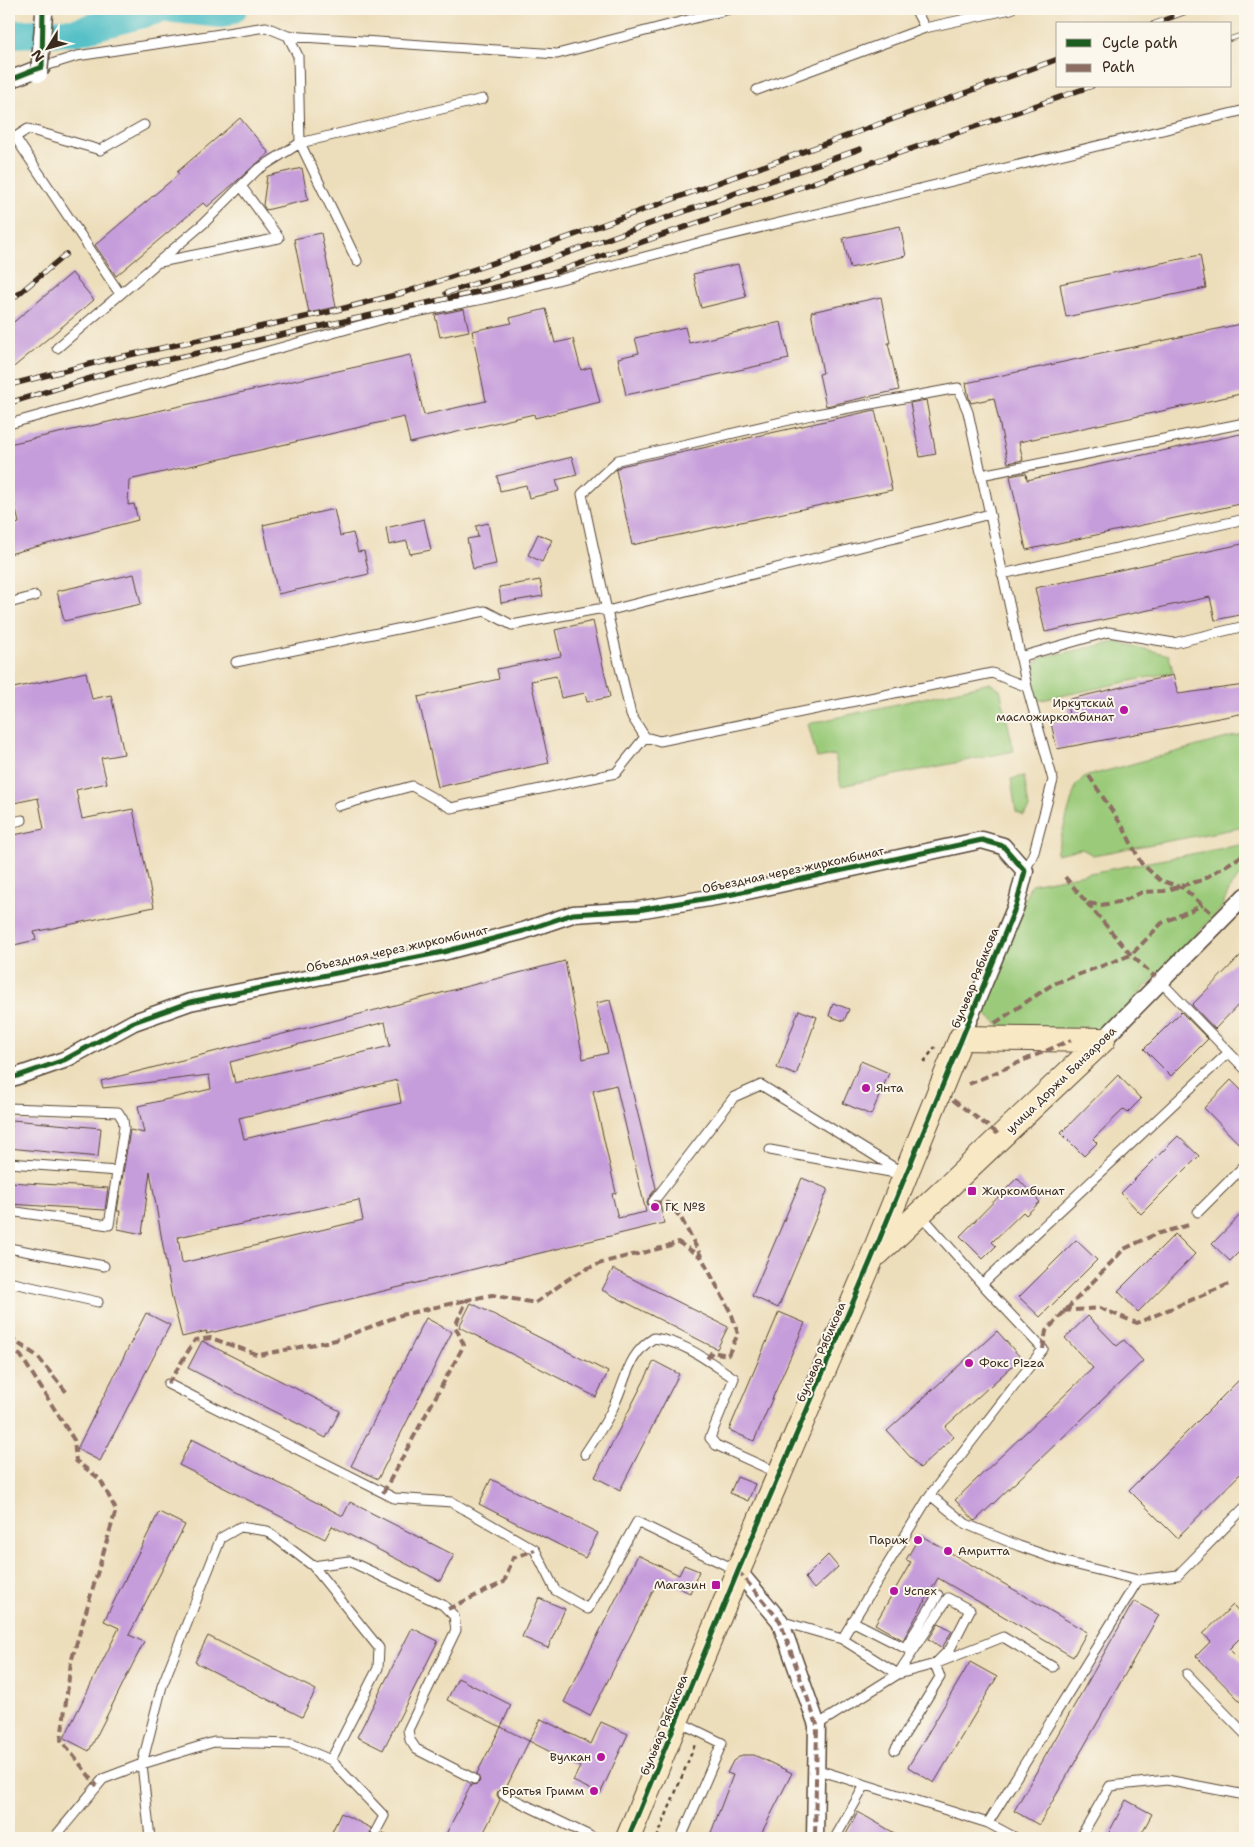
<svg xmlns="http://www.w3.org/2000/svg" width="1254" height="1847" viewBox="0 0 1254 1847" font-family="'Shantell Sans',sans-serif">
<rect width="100%" height="100%" fill="#fbf7ec"/>
<filter id="ink" filterUnits="userSpaceOnUse"><feTurbulence type="fractalNoise" baseFrequency=".02" numOctaves="2"/><feDisplacementMap in="SourceGraphic" scale="10" xChannelSelector="R" yChannelSelector="G"/><feConvolveMatrix kernelMatrix="1 2 1 2 8 2 1 2 1" color-interpolation-filters="sRGB"/></filter>
<filter id="wash" filterUnits="userSpaceOnUse"><feTurbulence type="fractalNoise" baseFrequency=".0096" numOctaves="4" result="noise"/><feDisplacementMap in="SourceGraphic" scale="20" xChannelSelector="R" yChannelSelector="G"/><feGaussianBlur stdDeviation="1.12" result="paint"/><feColorMatrix in="noise" values="0 0 0 0 0 0 0 0 0 0 0 0 0 0 0 0 0 1.4 0 .05"/><feComposite in="paint" operator="in"/></filter>
<g filter="url(#wash)">
<rect width="100%" height="100%" fill="#eddebb"/>
<!-- green -->
<path fill="#9bcb7a" stroke="#6b7a4c" d="M1117,642L1169,655L1173,672L1037,701L1029,670L1043,657Z
M990,683L1000,689L1014,751L841,786L835,755L817,758L808,724Z
M1245,733V827L1093,855L1082,849L1056,854L1076,785L1084,777Z
M1024,776L1029,808L1024,816L1016,812L1011,779Z
M1245,844V871L1231,886L1221,909L1102,1032L1005,1030L979,1009L1031,884Z"/>
<g fill="none" stroke-linecap="round" stroke-linejoin="round">
<!-- river -->
<path stroke="#51bfc6" stroke-width="28" d="M173,9L222,14L233,9
M9,34L75,32L162,9"/>
</g>
<g id="blocks">
<!-- building -->
<path fill="#c69ddb" fill-rule="evenodd" d="M240,118L269,153L207,207L203,203L116,276L95,245L179,174L177,172Z
M302,168L308,200L266,210L263,205L267,176Z
M900,226L906,256L850,268L843,238Z
M321,233L336,307L309,313L294,239Z
M1200,255L1206,288L1066,317L1060,284Z
M738,264L746,297L701,308L693,274Z
M72,273L94,300L9,371V326Z
M881,297L890,343H888L899,390L826,406L819,374L823,373L811,312Z
M464,309L469,331L440,337L435,315Z
M546,309L555,343L573,339L581,370L591,367L600,402L535,418L534,414L410,443L404,417L129,480L128,505L134,504L138,520L9,554V526L19,523L9,479V444L410,355L424,415L486,401L472,331L512,323L510,318Z
M781,322L789,359L626,395L618,358L639,353L635,338L685,327L689,343Z
M1245,323V393L1019,442L1023,460L1008,463L994,398L971,403L969,398L966,383Z
M926,400L936,454L920,457L910,403Z
M875,410L892,490L632,545L616,470L621,466Z
M1245,433V503L1026,550L1010,476L1026,473L1027,480Z
M572,457L577,475L556,480L559,491L529,498L526,485L500,491L497,476Z
M334,509L340,536L353,533L358,552L364,551L369,574L278,594L263,525Z
M424,519L431,550L410,554L407,541L389,545L386,528Z
M488,523L496,564L473,569L467,539L478,537L476,526Z
M538,534L552,540L542,562L528,555Z
M1242,544L1245,559V614L1215,620L1210,597L1045,632L1035,588Z
M134,574L141,604L64,621L57,591Z
M540,580L543,596L501,603L499,587Z
M593,621L610,697L587,702L585,693L561,698L556,676L531,681L549,763L438,787L418,697L499,679L497,669L561,656L555,630Z
M86,672L92,699L111,695L124,754L101,758L107,783L76,790L82,819L133,809L154,907L34,932L36,940L14,945L12,936L9,937V836L44,829L38,798L9,804V689Z
M1173,675L1178,694L1245,685V713L1057,749L1051,723L1070,719L1066,700Z
M1245,951V998L1215,1029L1192,1005Z
M565,961L583,1059L608,1053L596,1003L610,1000L656,1188L648,1199L647,1204L653,1208L660,1204L664,1223L206,1334L207,1331L182,1337L172,1298L150,1171L142,1234L118,1229L120,1211H117L130,1130L144,1133L138,1106L211,1089L209,1075L103,1088L101,1081ZM385,1022L390,1046L235,1083L230,1062ZM397,1080L401,1103L244,1139L239,1118ZM616,1085L646,1212L618,1218L612,1194L616,1193L593,1091ZM359,1200L363,1220L182,1263L178,1237Z
M833,1003L849,1009L844,1021L829,1016Z
M799,1010L817,1017L796,1075L777,1068Z
M1181,1012L1208,1039L1171,1076L1144,1049Z
M861,1061L889,1073L871,1115L843,1103Z
M1118,1075L1141,1099L1128,1112L1124,1109L1093,1139L1097,1143L1084,1156L1061,1133Z
M1231,1080L1245,1094V1150L1204,1108Z
M12,1120L101,1128L98,1157L9,1148Z
M1178,1136L1199,1156L1141,1214L1121,1193Z
M802,1178L828,1189L778,1308L752,1296Z
M1017,1178L1040,1202L1026,1215L1023,1212L992,1242L996,1246L983,1259L960,1236Z
M9,1182L108,1188L105,1210L9,1204Z
M1245,1210V1246L1230,1261L1212,1244Z
M1175,1234L1195,1254L1138,1312L1118,1291Z
M1076,1240L1097,1260L1040,1317L1019,1297Z
M613,1269L728,1327L717,1349L602,1290Z
M471,1303L608,1372L596,1397L459,1327Z
M779,1312L805,1323L754,1441L729,1430Z
M146,1313L170,1325L100,1461L77,1449Z
M1088,1316L1117,1346L1124,1340L1143,1361L975,1521L955,1500L1093,1368L1065,1338Z
M426,1318L452,1332L378,1479L351,1466Z
M997,1331L1021,1358L945,1427L954,1437L920,1468L887,1431Z
M202,1341L340,1411L326,1438L188,1368Z
M654,1361L679,1374L620,1490L595,1477Z
M1245,1374V1469L1177,1538L1129,1490Z
M192,1439L343,1516L350,1502L454,1555L440,1581L332,1526L325,1539L179,1465Z
M737,1477L755,1484L748,1501L730,1493Z
M491,1479L598,1533L585,1558L479,1504Z
M159,1512L185,1525L129,1635L144,1642L89,1751L64,1738L119,1628L104,1621Z
M920,1535L1087,1632L1073,1657L938,1578L903,1640L875,1624L911,1562L906,1560Z
M638,1555L679,1575L684,1565L699,1571L690,1593L659,1579L590,1716L564,1702Z
M828,1555L838,1567L814,1589L805,1578Z
M539,1598L565,1609L548,1648L522,1637Z
M1134,1601L1159,1615L1039,1825L1014,1811Z
M1233,1605L1245,1618V1633L1229,1649L1245,1665V1706L1196,1656L1211,1641L1203,1634Z
M939,1623L952,1631L942,1648L929,1639Z
M412,1628L438,1641L383,1750L357,1737Z
M208,1636L316,1690L302,1717L195,1662Z
M970,1662L997,1677L934,1783L908,1767Z
M458,1678L511,1705L501,1727L447,1700Z
M541,1719L591,1744L601,1722L628,1734L600,1794L573,1781L580,1767L529,1741Z
M501,1727L529,1741L506,1788L498,1791L497,1795L500,1800L481,1838H444L471,1785L477,1784L480,1781L477,1773Z
M742,1755H754L792,1773L759,1838H709L733,1775L727,1773L733,1761Z
M1126,1800L1152,1814L1139,1838H1106Z
M858,1812L903,1838H844Z
M341,1813L371,1828L370,1834L374,1837H379L382,1833L392,1838H329Z"/>
</g>
</g>
<g filter="url(#ink)">
<use href="#blocks" fill-opacity="0" stroke="#564536" stroke-width="1"/>
<g fill="none" stroke-linecap="round" stroke-linejoin="round">
<!-- lane casing -->
<g stroke="#564536" stroke-width="11">
<path id="lane" d="M915,9L925,28
M288,36L557,54L730,9
M42,67L77,56L266,27L288,36L298,56L300,143L483,99
M757,90L925,28L1011,9
M15,137L120,294
M9,141L28,129L100,150L144,125
M160,262L279,238L241,186
M57,348L204,223L257,170L300,143L357,261
M9,424L390,317L493,297L705,241L1245,110
M981,475L1245,423
M990,514L607,611L582,494L618,460L811,415L958,388L968,412L1027,687L1053,780L1034,852L1025,871
M1002,574L1245,519
M9,603L35,596
M1020,657L1108,632L1174,643L1245,626
M236,662L485,611L512,625L598,609L607,611L631,715L645,737L660,741L992,673L1027,687
M338,806L412,786L451,808L616,773L645,737
M9,823L22,820
M1161,982L1245,1069
M9,1108L118,1112L123,1120L124,1127L109,1225L9,1211
M770,1150L901,1174
M9,1163L117,1171
M653,1202L734,1097L761,1085L906,1175
M1198,1212L1245,1165
M928,1223L982,1284
M9,1248L104,1266
M9,1282L98,1302
M168,1384L394,1498L452,1502L535,1550L555,1590L588,1609L637,1522L738,1571
M585,1454C595,1438 608,1421 615,1403C627,1377 628,1354 654,1338C685,1342 708,1361 734,1378L710,1438L716,1445L780,1474
M930,1495L966,1524L1019,1546L1065,1562L1138,1580
M313,1566L349,1561L443,1605L454,1616L456,1630L408,1730L410,1740L416,1749L474,1779
M780,1621L842,1639L898,1674L935,1664L1003,1637L1053,1667
M852,1621L905,1648L938,1595
M842,1639L930,1495L1043,1349L982,1284L1229,1052
M1187,1674L1245,1734
M677,1721L722,1743L681,1838
M817,1725L898,1674L948,1598L970,1610L950,1649L935,1664L940,1677L895,1750
M815,1769L988,1823L1138,1580L1178,1575L1245,1507
M503,1794L594,1838
M988,1823L1016,1838
M54,1838L103,1779L142,1764L214,1742L292,1744L331,1760L384,1816L376,1831
M150,1838L142,1764L162,1686L221,1538L240,1527L267,1531L313,1566L379,1648L378,1668L331,1760
M835,1838L865,1785
M1080,1838L1110,1786L1167,1780L1245,1795"/>
</g>
<!-- street casing -->
<g stroke="#564536" stroke-width="19">
<path id="street" d="M9,80L42,67L41,56
M1103,1040L1245,896
M9,1079L64,1060L134,1022L190,1002L443,952L523,931L573,914L638,910L733,894L982,840L1003,846L1025,871L1016,906L961,1038
M738,1571L780,1621L817,1725L815,1838"/>
</g>
<!-- secondary casing -->
<g stroke="#564536" stroke-width="26">
<path id="secondary" d="M878,1253L1103,1040
M628,1838L738,1571L871,1260L961,1038L1103,1040"/>
</g>
<!-- path -->
<path stroke="#564536" stroke-width="2.5" stroke-dasharray="4 4" stroke-linecap="butt" d="M924,1062L935,1047
M657,1838L696,1742"/>
<!-- lane -->
<use href="#lane" stroke="#fff" stroke-width="9"/>
<!-- street -->
<use href="#street" stroke="#fff" stroke-width="16"/>
<!-- secondary -->
<use href="#secondary" stroke="#f8e8c3" stroke-width="24"/>
<!-- rail casing -->
<g stroke="#3b2a1e" stroke-width="5.5">
<path id="rail" d="M1153,24L1194,9
M1230,39L1245,34
M446,293L545,261L860,149
M9,302L66,254
M9,385L106,360L333,311L403,293L541,247L1058,59
M9,403L111,372L468,294L550,274L1092,86"/>
</g>
<!-- rail -->
<use href="#rail" stroke="#fbf7ec" stroke-width="4" stroke-dasharray="11" stroke-linecap="butt"/>
<!-- street-bridge casing -->
<g stroke="#564536" stroke-width="19" stroke-linecap="butt">
<path id="street-bridge" d="M39,74L44,14"/>
</g>
<!-- street-bridge -->
<use href="#street-bridge" stroke="#fff" stroke-width="16"/>
<!-- quiet -->
<path stroke="#8d6e63" stroke-width="4" stroke-dasharray="8 4" stroke-linecap="butt" d="M1089,776L1124,829L1141,863L1160,880L1183,888L1214,915
M1065,877L1087,903L1101,905L1124,901L1142,892L1164,891L1202,880L1245,854
M1087,903L1131,955L1155,977
M995,1023L1053,984L1131,955L1162,923L1203,905
M969,1084L1071,1040
M953,1100L1001,1136
M653,1202L668,1203L681,1218L732,1315L738,1334L728,1355L712,1352L706,1360
M1063,1311L1100,1308L1137,1323L1229,1284
M9,1337L37,1356L68,1394
M9,1346L21,1356L74,1440L76,1461L100,1479L116,1510L71,1662L61,1740L97,1786
M1043,1349L1046,1331L1124,1249L1156,1234L1189,1225
M168,1384L195,1340L211,1338L259,1355L336,1340L401,1315L467,1300
M383,1493L464,1345L455,1326L467,1300L492,1295L535,1303C553,1291 572,1274 591,1267C620,1255 650,1254 678,1242L701,1257
M738,1571L780,1621L817,1725L815,1838
M448,1609L504,1582L513,1558L535,1550"/>
<!-- cycleway casing -->
<g stroke="#fbf7ec" stroke-width="8">
<path id="cycleway" d="M9,80L42,67L43,9
M9,1079L64,1060L134,1022L190,1002L443,952L523,931L573,914L638,910L733,894L982,840L1003,846L1025,871L1016,906L871,1260L738,1571L628,1838"/>
</g>
<!-- cycleway -->
<use href="#cycleway" stroke="#1b5e20" stroke-width="5"/>
</g>
</g>
<!-- markers -->
<g fill="#b5179e" stroke="#fbf7ec" stroke-width="2">
<circle cx="1124" cy="710" r="5"/>
<circle cx="866" cy="1088" r="5"/>
<rect x="967" y="1186" width="10" height="10" rx="2.5"/>
<circle cx="655" cy="1207" r="5"/>
<circle cx="969" cy="1363" r="5"/>
<circle cx="918" cy="1540" r="5"/>
<circle cx="948" cy="1551" r="5"/>
<rect x="711" y="1580" width="10" height="10" rx="2.5"/>
<circle cx="894" cy="1591" r="5"/>
<circle cx="601" cy="1757" r="5"/>
<circle cx="594" cy="1791" r="5"/>
</g>
<g text-anchor="middle" stroke-width="4" stroke-linejoin="round" paint-order="stroke">
<!-- poi labels -->
<g font-size="12" fill="#3b2a1e" stroke="#fbf7ec" text-anchor="start">
<text x="1114" y="707" text-anchor="end">Иркутский<tspan x="1114" dy="14">масложиркомбинат</tspan></text>
<text x="876" y="1092">Янта</text>
<text x="982" y="1195">Жиркомбинат</text>
<text x="665" y="1211">ГК №8</text>
<text x="979" y="1367">Фокс Pizza</text>
<text x="908" y="1544" text-anchor="end">Париж</text>
<text x="958" y="1555">Амритта</text>
<text x="706" y="1589" text-anchor="end">Магазин</text>
<text x="904" y="1595">Успех</text>
<text x="591" y="1761" text-anchor="end">Вулкан</text>
<text x="584" y="1795" text-anchor="end">Братья Гримм</text>
</g>
<!-- street labels -->
<g font-size="12" fill="#3b2a1e" stroke="#fbf7ec">
<text transform="translate(793 870) rotate(-12)" y="4">Объездная через жиркомбинат</text>
<text transform="translate(397 949) rotate(-12)" y="4">Объездная через жиркомбинат</text>
<text transform="translate(975 978) rotate(-68)" y="4">бульвар Рябикова</text>
<text transform="translate(1061 1080) rotate(-44)" y="4">улица Доржи Банзарова</text>
<text transform="translate(821 1352) rotate(-67)" y="4">бульвар Рябикова</text>
<text transform="translate(664 1725) rotate(-68)" y="4">бульвар Рябикова</text>
</g>
</g>
<!-- margin -->
<rect width="1254" height="1847" fill="none" stroke="#fbf7ec" stroke-width="30"/>
<!-- legend -->
<rect x="1056" y="22" width="175" height="65" fill="#fbf7ec" stroke="#aea59a"/>
<rect x="1066" y="39" width="25" height="8" fill="#1b5e20" stroke="#aea59a"/>
<text x="1102" y="48" font-size="15" fill="#3b2a1e">Cycle path</text>
<rect x="1066" y="64" width="25" height="8" fill="#8d6e63" stroke="#aea59a"/>
<text x="1102" y="72" font-size="15" fill="#3b2a1e">Path</text>
<!-- north arrow -->
<g transform="translate(48 48) rotate(233)" stroke="#fbf7ec" stroke-width="4" paint-order="stroke">
<path d="M0-4L9 19L0 12L-9 19Z" fill="#3b2a1e"/>
<text y="-8" font-size="14" font-weight="bold" text-anchor="middle" fill="#3b2a1e">N</text>
</g>
</svg>
